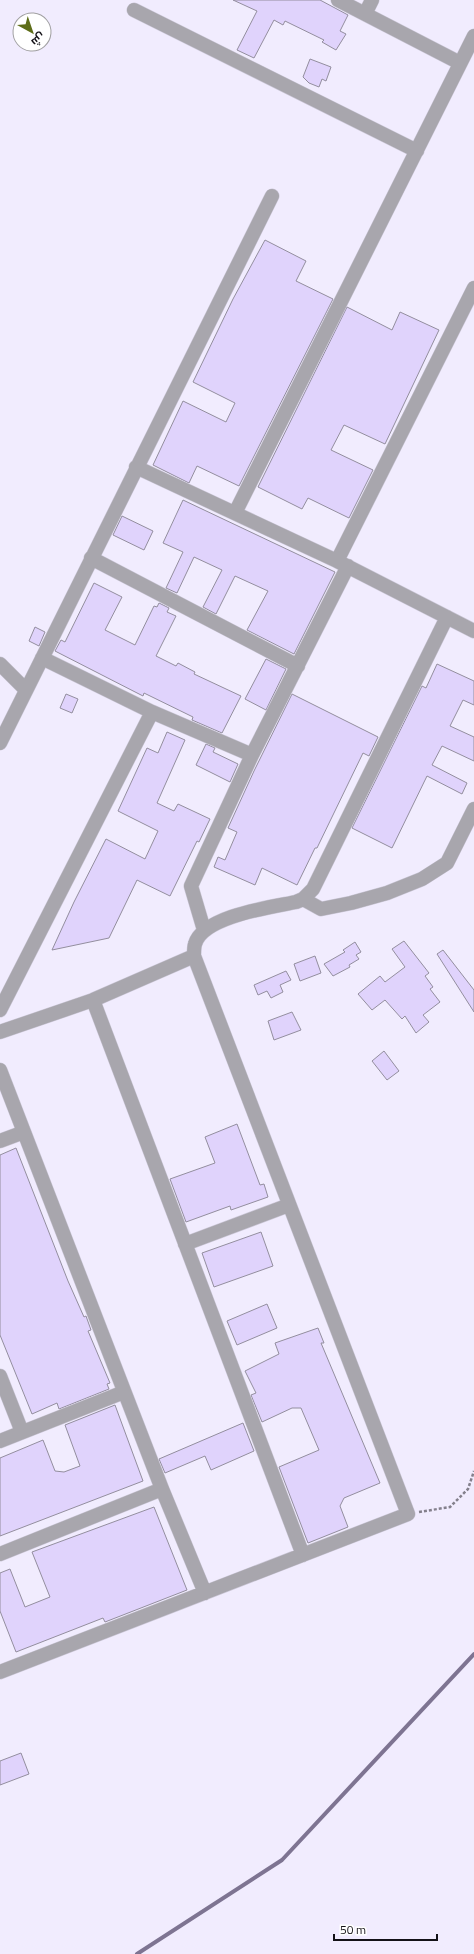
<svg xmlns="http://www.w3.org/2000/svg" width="474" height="1954" viewBox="0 0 474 1954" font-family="'Titillium Web',Cairo,sans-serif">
<rect width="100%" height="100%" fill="#f1ecfe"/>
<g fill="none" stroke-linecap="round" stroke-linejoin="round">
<!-- stream -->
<path stroke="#7e7492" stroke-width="4" d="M137,1954L282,1860L474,1654"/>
</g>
<!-- building -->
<path fill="#e0d3fc" stroke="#938e9e" d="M233,0H320L348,15L340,31L346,34L336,50L322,42L324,40L285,21L283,25L274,20L254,58L237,50L257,11Z
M310,59L331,67L326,81L322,79L319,87L309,83L303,77Z
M265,240L306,261L296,281L333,299L239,486L197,466L189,483L153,465L183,401L226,422L235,403L193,382L233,299Z
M347,307L392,330L400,312L439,330L385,444L344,425L331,450L373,470L349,518L308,498L302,509L258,487Z
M183,500L335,572L294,654L247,630L268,591L235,576L216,614L203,607L222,570L194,557L177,593L166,588L183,552L163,543Z
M122,516L153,531L144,550L113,535Z
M94,583L122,597L105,630L135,645L154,606L157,607L159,603L169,608L167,612L176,616L156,656L176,666L178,663L195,672L194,674L241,696L222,733L192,720L193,717L144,693L143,696L55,651L61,640L65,642Z
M35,627L45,632L39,646L29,641Z
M266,659L286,669L266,710L245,699Z
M437,664L474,681V705L463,700L450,726L474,737V761L442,746L432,765L467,783L462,794L427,776L392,848L352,828L422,686L426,688Z
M66,694L78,699L72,713L60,708Z
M292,694L378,737L369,756L363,753L317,848H315L297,885L262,868L255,885L214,867L218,857L225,860L237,832L228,828L254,771Z
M167,732L185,740L157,803L174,811L178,804L210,819L199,842L197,841L170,896L137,880L109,938L52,950L74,902L106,839L145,859L158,831L118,811L147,748L158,753Z
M206,744L215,748L213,752L238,764L230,782L196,765Z
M404,941L429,973L425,976L433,987L430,989L440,1002L423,1015L429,1022L416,1033L405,1016L402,1019L385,1000L372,1010L358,994L380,976L385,982L405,967L392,949Z
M355,942L361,952L356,955L359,959L349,965L350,967L333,976L324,964L345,952L343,950Z
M443,950L474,990V1012L437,954Z
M315,956L321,973L300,981L294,964Z
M286,971L291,980L280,985L283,992L271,998L267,991L258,995L254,985Z
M292,1012L301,1030L274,1040L268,1021Z
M384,1051L399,1071L387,1080L372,1061Z
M237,1124L260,1185L264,1184L268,1197L231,1210L230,1206L186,1222L170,1179L215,1163L205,1137Z
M16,1148L68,1281L84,1317L86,1316L91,1330L88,1331L110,1383L107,1384L109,1389L59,1409L57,1403L32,1414L0,1335V1155Z
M261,1232L273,1266L214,1287L202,1253Z
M267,1304L277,1328L237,1345L227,1321Z
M318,1328L324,1343H321L380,1483L344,1498L340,1506L348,1527L308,1543L279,1467L319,1450L301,1408H292L262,1422L251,1395L256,1393L245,1371L279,1354L275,1343Z
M115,1405L143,1481L0,1536V1458L43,1440L55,1471L64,1472L80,1466L65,1425Z
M243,1423L254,1451L211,1470L205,1456L165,1473L159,1459Z
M154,1507L187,1590L105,1622L103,1618L16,1652L0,1611V1573L10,1569L25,1607L50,1597L32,1552Z
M21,1753L29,1774L0,1785V1761Z"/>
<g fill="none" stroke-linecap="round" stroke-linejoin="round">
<!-- street casing -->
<g stroke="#cdc9d9" stroke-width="15">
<path id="street" d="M338,0L460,63
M134,10L417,151
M365,14L372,0
M136,467L337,561L474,631
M235,513L474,36
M91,558L298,666
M337,561L474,288
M42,658L152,712L252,755
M0,664L26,690
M0,743L272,196
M303,899L321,909L351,903L387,893L422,879L447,863L474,809
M204,930L191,886L252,755L348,566
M93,1000L303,1555
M0,1010L152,712
M0,1032L93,1000L194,956
M0,1070L162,1489L205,1593
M0,1141L24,1132
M185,1244L289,1205
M0,1376L22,1432
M0,1441L124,1392
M0,1554L162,1489
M0,1672L408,1514L194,956C194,952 194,947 195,944C203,916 272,907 296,902L303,899L313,889L447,617"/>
</g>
<!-- path -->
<path stroke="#84808c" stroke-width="2.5" stroke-dasharray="3 2" stroke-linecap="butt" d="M419,1512L450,1507L468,1489L474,1471"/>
<!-- street -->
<use href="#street" stroke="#a8a6ad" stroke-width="14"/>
</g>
<!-- north arrow -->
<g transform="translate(32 32) rotate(140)"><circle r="19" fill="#ffffff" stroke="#a1a0a2"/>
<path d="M0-3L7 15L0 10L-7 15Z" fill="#5d6d18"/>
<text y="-6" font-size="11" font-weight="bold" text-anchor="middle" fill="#131117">ش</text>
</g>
<!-- scale -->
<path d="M334 1934v6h103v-6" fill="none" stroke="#131117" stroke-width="2"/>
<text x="340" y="1934" font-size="12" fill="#131117" stroke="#ffffff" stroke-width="3" paint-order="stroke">50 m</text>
</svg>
